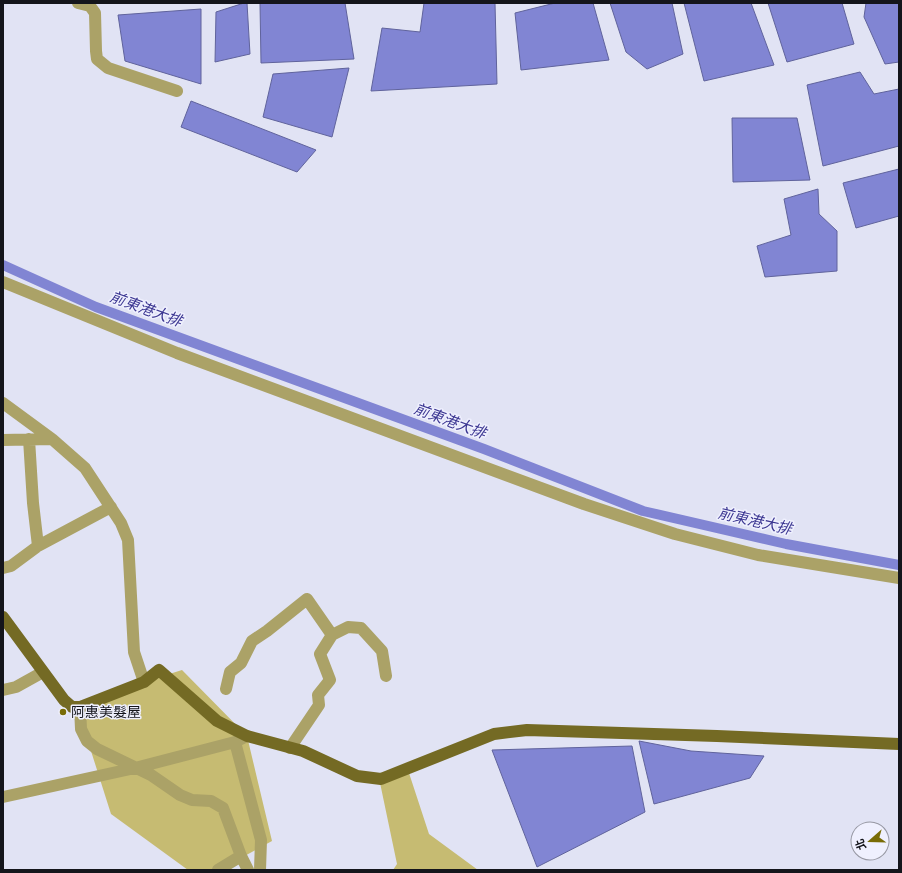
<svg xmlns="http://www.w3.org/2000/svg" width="902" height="873" viewBox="0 0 902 873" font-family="'IBM Plex Sans','Noto Sans TC',sans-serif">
<rect width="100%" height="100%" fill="#e1e3f4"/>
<!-- green -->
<path fill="#c6bb72" d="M182,670L247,736L272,841L219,870H188L111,814L78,710L163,676Z
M409,773L429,834L478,870H393L397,864L379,778Z"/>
<!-- water -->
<path fill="#8185d3" stroke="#60639c" d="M244,3H247L250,54L215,62L216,12Z
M260,3H345L354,59L261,63Z
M424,3H495L497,84L371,91L382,28L420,32Z
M555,3H593L609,60L521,70L515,13Z
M610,3H672L683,54L647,69L626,52Z
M684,3H751L774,65L704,81Z
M768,3H842L854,44L787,62Z
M866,3H899V62L885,64L864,17Z
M201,9V84L125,61L118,15Z
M349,68L332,137L263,117L273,74Z
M860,72L874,94L899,89V146L823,166L807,85Z
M191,101L316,150L297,172L181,127Z
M732,118H797L810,180L733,182Z
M899,169V216L856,228L843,183Z
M818,189L819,214L837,231V271L765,277L757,246L791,235L784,199Z
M639,741L691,751L764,756L750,778L654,804Z
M632,746L645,812L537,867L492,750Z"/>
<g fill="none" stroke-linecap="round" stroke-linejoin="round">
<!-- canal -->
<path stroke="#8185d3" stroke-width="10" d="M3,265L96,307L484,449L643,511L786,544L899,565"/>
<!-- minor -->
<path stroke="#aba267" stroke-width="12" d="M78,3L90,6L95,13L96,51L97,59L108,68L177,91
M3,282L177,353L584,504L675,534L758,555L899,578
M3,403L52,439L85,468L121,523L128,540L134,652L144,682
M29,439L33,503L38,546
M3,440L52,439
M3,568L11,566L38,546L111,507
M226,689L230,672L241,663L252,641L267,631L307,599L332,635L348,627L361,628L382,651L386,676
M3,690L16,687L43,672
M80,707L81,729L87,741L97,749L151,775L180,795L192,800L211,801L223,808L241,856L248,870
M235,742L261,840L260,870
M290,748L319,705L318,695L330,680L320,654L332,635
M3,797L135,768L235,742L247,736
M218,870L241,856"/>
<!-- major -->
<path stroke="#746a24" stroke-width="12" d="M3,617L64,700L72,707H80L144,682L159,670L217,721L247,736L303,751L357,776L381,779L494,734L527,730L717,736L899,744"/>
</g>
<!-- markers -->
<circle fill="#796c06" stroke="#eff0fe" stroke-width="1.5" cx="63" cy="712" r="4"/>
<g text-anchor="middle" stroke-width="3" stroke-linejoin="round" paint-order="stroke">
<!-- poi labels -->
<g font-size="14" fill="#14151b" stroke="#eff0fe" text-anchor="start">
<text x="71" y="717">阿惠美髮屋</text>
</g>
<!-- water labels -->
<g font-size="15" font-style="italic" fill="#3c3792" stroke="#eff0fe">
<text transform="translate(146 309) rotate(20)" y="5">前東港大排</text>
<text transform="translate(450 421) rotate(20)" y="5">前東港大排</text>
<text transform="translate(755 521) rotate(13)" y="5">前東港大排</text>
</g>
</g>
<!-- border -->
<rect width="902" height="873" fill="none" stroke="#14151b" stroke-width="8"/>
<!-- north arrow -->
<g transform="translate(870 841) rotate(250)"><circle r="19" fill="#eff0fe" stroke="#9798a3"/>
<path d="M0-3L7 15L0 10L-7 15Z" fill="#796c06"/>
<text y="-6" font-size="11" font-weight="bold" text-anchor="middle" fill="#14151b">北</text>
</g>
</svg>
